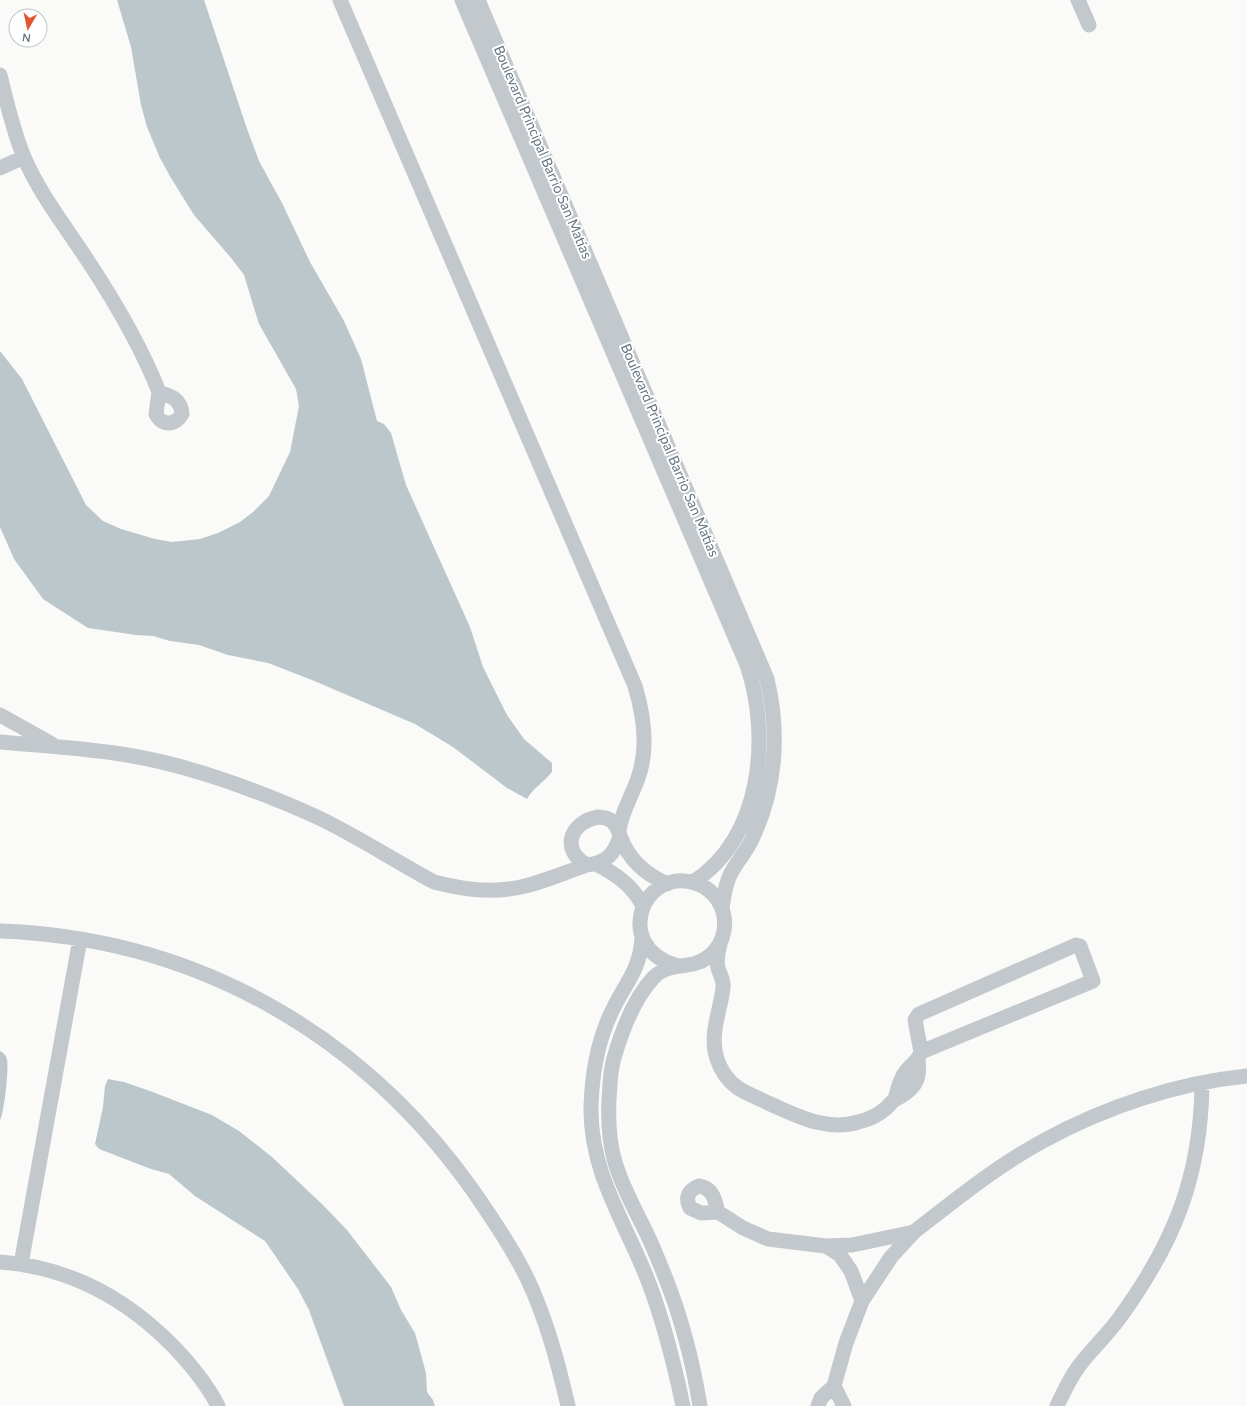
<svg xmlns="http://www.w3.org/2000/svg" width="1247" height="1406" viewBox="0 0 1247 1406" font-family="Lato,sans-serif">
<rect width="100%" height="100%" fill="#fafaf8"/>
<!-- water -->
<path fill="#bbc7cb" d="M117,0H204L246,126L259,161L282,203L310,262L344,321L361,359L377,421L384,424L391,433L406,485L470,627L483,667L507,715L524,739L552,763V772C544,782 533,788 527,799L507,788L453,747L415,724L312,680L268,663L228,655L199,645L170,641L153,636L136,635L88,628L43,599L14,559L0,527V351L22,379L86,505L103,521L121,529L155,539L172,542L200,539L218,533L240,522L253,512L269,496L290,452L299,406L296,389L259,324L244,275L232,259L194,215L171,178L160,158L147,127L141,105L131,47Z
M0,1051C4,1053 6,1055 7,1060C9,1068 4,1114 0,1120Z
M108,1079L124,1082L150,1091L212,1115L239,1131L272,1157L323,1205L347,1230L391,1287L401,1310L415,1333L426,1373L427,1392L433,1400L435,1406H344L309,1310L298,1289L265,1241L195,1196L169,1174L151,1169L99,1149L95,1144L103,1107L105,1086Z"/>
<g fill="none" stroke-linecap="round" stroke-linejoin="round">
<!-- minor -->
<path stroke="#c3c8cc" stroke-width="15" d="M340,0L635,686C644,716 649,748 638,778C632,796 622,811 619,830
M462,0L747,665C771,736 762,839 693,882
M478,0L767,679C780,733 776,789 752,839C746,852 736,863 730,875C725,885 724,897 722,908
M1078,0L1089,25
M0,75C7,103 13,131 24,157C40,195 66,227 88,261C115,302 141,346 159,392
M0,168L24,157
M159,392C171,396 181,399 182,414C175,426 162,426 156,414Z
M0,715L52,744
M0,742C44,746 89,748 133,756C196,767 259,791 317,817C357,836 395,861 434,882C464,890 494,894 525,886C546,881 566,872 587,865
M598,817C611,817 617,824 620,836C615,854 606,863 587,865C560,850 570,822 598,817Z
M620,836C629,860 644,873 667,884
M596,864C616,874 633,886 643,906
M0,931C195,938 362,1033 474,1192C493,1220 513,1249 528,1280C547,1321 558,1363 568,1406
M642,938C640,969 627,981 614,1007C598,1038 592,1072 591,1107C590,1172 624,1220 647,1278C663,1319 674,1363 683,1406
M720,944C718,952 716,960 718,968C720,975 724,980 723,988C720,1013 709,1034 717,1059C721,1071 728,1081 738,1088C747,1094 759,1098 768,1103C796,1115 826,1132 858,1122C867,1120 878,1115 885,1109C889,1106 892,1101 896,1099C913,1090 921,1081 918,1061
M675,965C613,946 642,867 695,883C728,893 735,937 708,957C690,971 670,960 653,978C633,1000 622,1030 614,1058C610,1071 610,1085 609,1099C608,1120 609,1142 615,1162C622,1187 636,1211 647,1234C654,1249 660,1264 666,1279C682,1320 693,1363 700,1406
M895,1099C898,1089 900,1078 907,1070C913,1063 918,1061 921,1052L1093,981L1080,946L1076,945L919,1014L915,1020L921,1052
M699,1186C713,1188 715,1200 718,1212L701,1213L690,1208C685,1198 688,1190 699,1186Z
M718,1212L743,1228L768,1239L826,1246L840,1255L851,1271L862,1301L846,1343L834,1386
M914,1232C955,1200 997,1166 1043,1141C1105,1107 1177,1083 1247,1076
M826,1246L852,1245L914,1232L891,1257L862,1301
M0,1262C70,1267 126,1298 174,1347C191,1365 207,1384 218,1406
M21,1264L80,939
M818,1406L821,1398L834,1386L844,1406
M1057,1406C1063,1393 1070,1378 1079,1366C1091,1350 1106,1336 1118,1320C1173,1245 1201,1178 1202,1084"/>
</g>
<g text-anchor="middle" stroke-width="4" stroke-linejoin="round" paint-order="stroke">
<!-- street labels -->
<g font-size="14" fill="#657683" stroke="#fff">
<text transform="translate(543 152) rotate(67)" y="5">Boulevard Principal Barrio San Matías</text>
<text transform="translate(670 450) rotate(67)" y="5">Boulevard Principal Barrio San Matías</text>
</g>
</g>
<!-- north arrow -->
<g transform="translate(28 28) rotate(189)"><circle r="19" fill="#ffffff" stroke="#c1c8cd"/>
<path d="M0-3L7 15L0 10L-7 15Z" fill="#e4572e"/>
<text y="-6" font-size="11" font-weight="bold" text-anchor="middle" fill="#657683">N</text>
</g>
</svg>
